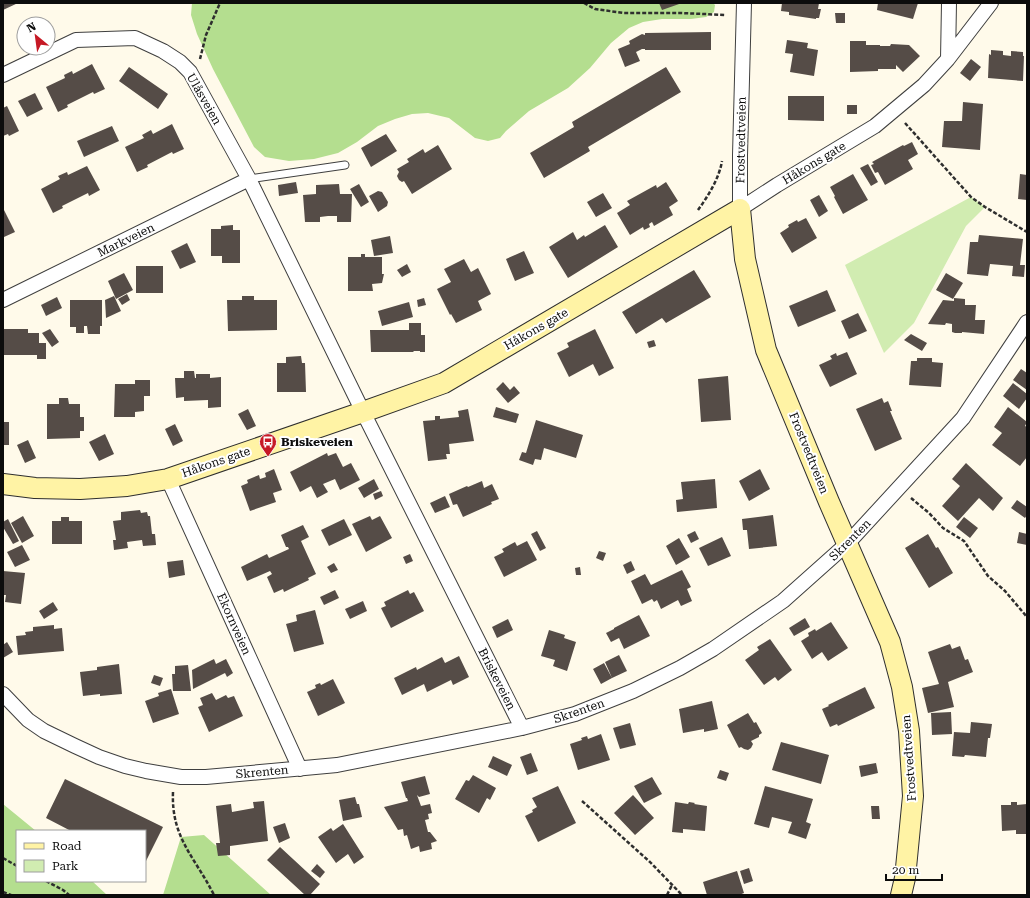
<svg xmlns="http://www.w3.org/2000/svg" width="1030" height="898" viewBox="0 0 1030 898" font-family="'Roboto Serif',serif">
<rect width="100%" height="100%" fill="#fffaea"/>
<!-- green -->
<path fill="#d1ecb1" d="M971,197L985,207L966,226L914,323L884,353L845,265Z"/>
<!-- forest -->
<path fill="#b4de8f" d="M192,3H713L715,5L714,12L706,17L691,19H662L643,22L629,28L611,43L590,68L568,88L529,111L506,131L500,138L488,141L475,138L449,118L428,113L412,114L395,119L378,126L357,142L338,153L314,159L289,161L265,157L254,147L213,69L197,34L191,15Z
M3,804L36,831H17V881H92L107,895H3Z
M204,835L271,895H163L181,837Z"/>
<!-- building -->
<path fill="#554c47" d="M3,3H18L3,10Z
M659,3H682L662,10Z
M782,3H819L818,9H821L819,18H816V19L789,15V12L781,11Z
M878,3H918L913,19L877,10Z
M835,13H845V23H836Z
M711,32V50H645V49H642L636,52L640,61L625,67L618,49L630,44L629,41L642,34L645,35V33Z
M787,40L808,43L807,48L818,50L814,76L790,72L793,54L785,53Z
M850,41H866V45H880V46H890L891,44L909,45L920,56L903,72L896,65V69H878V71L850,72Z
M991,50L1003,51V55L1011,56V51L1023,52V56H1024L1023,81L988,78L989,54L991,55Z
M971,59L981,67L970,81L960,73Z
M92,64L105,89L94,94L93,92L67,105L68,107L58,112L46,87L65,78L64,75L72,71L73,74Z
M129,67L168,94L158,109L119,81Z
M666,67L681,92L588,147L590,151L544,178L530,153L574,127L572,122Z
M35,93L43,109L27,117L18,101Z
M788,96H824V121L788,120Z
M963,102L983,104L980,150L942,147L944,121H962Z
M847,105H857V114H847Z
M7,106L19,131L9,136L8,134L3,136V108Z
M172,124L184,149L173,154L172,152L147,165L148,167L137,172L125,147L144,138L142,135L151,130L153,134Z
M112,126L119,141L84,157L77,141Z
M386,134L397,151L371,167L361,148Z
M912,142L918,154L908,160L913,169L885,185L878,172L875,173L871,165L874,164L872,162L903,145L904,146Z
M438,145L452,169L412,194L404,181L402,182L399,180L397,176L399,172L397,169L409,162L407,159L423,149L425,153Z
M868,164L878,182L871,186L860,168Z
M87,166L100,190L89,196L88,193L62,206L63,208L53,213L41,189L60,179L58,176L67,172L68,175Z
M853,174L868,200L843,214L834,197L835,196L830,187Z
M1020,174L1027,175V200L1018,199Z
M296,182L298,193L279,196L278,185Z
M666,182L678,201L669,207L673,215L654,226L652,222L649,224L650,227L644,230L643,227L630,235L617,213L630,205L627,201L656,185L657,188Z
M339,184L340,194H352L351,222H337V216H328L320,217V222H305L303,195L316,194V185Z
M359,184L369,202L361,207L350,189Z
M378,191L382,192L388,202L387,206L378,212L369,196Z
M603,193L612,208L596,217L587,202Z
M819,195L828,211L819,217L810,200Z
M3,208L15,232L4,237L3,235Z
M806,218L817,238L792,253L780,233L789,227L788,225L797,220L798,222Z
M233,225V230H240V263H222V256H211V229H221V226Z
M605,225L618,247L568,278L549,247L573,232L577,240L584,235L585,237Z
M979,235L1023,239L1020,265H1025L1024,277L1012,276L1013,266L990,264L988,276L967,274L970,242H978Z
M390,236L393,253L374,256L371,240Z
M187,243L196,262L180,269L171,251Z
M524,251L534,273L515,281L506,259Z
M361,254H365V257H382V274H384L382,283L372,284L373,291H348V257H361Z
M464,259L471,272L478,268L491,294L478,301L482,310L456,323L451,314L450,315L437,289L451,282L444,269Z
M407,264L411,272L402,277L397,270Z
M136,266H163V293H136Z
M694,270L711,297L666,323L662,318L636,334L622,312Z
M124,273L133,290L116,299L108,281Z
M946,273L963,283L953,299L936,290Z
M827,290L836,311L798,327L789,306Z
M127,294L130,300L122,305L118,299Z
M114,296L121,311L106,318L105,300Z
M242,296H254V300H277V330L228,331L227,300H242Z
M57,297L62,308L46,316L41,305Z
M424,298L426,305L418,307L417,300Z
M954,298L965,299V305H976L975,320H985L984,334L962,332V333H955L952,332V324L946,323L945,325L928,324L943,300L954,301Z
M70,300H102V326H100V334H88L87,326H84V333H76V327H70Z
M409,302L413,317L382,326L378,311Z
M858,313L867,331L849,339L841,321Z
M409,323H421V335H425V352H420V351H413L414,352H371L370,330H409Z
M3,329H28V333H39V343H46V359H37V355H3Z
M50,329L59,342L52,347L42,333Z
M595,329L614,368L599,376L593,364L569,377L557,353L569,347L567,343Z
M911,334L927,343L922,351L904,340Z
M654,340L656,346L649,348L647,342Z
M847,352L857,374L830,387L819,365L832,359L830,356L836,353L837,356Z
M301,356L302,363H305L306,392H277V363H286V357Z
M917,358H932V362L943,363L941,387L909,385L911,361H917Z
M1021,369L1027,373V390L1013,380Z
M184,371H194L195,378H196V374H210V378L221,377V407L208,408V400L184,401V397L176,398L175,378H184Z
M728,376L731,420L701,422L698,379Z
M135,380H150V396H144V411L135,412V417H114L115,384H135Z
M503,382L510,390L514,386L520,393L508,403L496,389Z
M1013,383L1027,394V398L1019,409L1003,396Z
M59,398H68L69,404H80V417H84V431H80V438L47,439V404H59Z
M882,398L884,403L888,401L892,411H890L902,439L875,451L856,409Z
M496,407L519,414L516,423L493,417Z
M1008,407L1027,422L1025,426L1027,427V457L1020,466L992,445L1002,433L994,427Z
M248,409L256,426L247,430L238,414Z
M468,409L474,441L449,444L450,454H446L447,459L428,461L423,421L435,420V416H440V419L459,417L458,411Z
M536,420L583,435L576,458L544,448L541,460L535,459L533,465L519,460L522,452L526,453Z
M3,422H9V445H3Z
M175,424L183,441L173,446L165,429Z
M105,434L114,454L99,461L89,442Z
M28,440L36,458L25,463L17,445Z
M327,453L328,456L336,453L343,467L351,463L360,480L340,490L335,479L323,484L328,492L317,498L311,486L300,492L290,472Z
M966,463L1003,498L993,511L979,498L958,521L942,506L960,486L952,479Z
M274,469L282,490L273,493L276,502L250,511L241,486L248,483L247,480L259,475L260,479L266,477L265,473Z
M760,469L770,489L749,501L739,481Z
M374,479L379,489L364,498L358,488Z
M715,479L717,508L677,512L676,500L683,499L681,482Z
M482,481L484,488L492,484L499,499L491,502L492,504L463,517L457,504L453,505L449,494L467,486L468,487Z
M381,491L383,496L375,500L373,494Z
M445,496L450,507L435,513L430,503Z
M1017,500L1027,507V515L1025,518L1011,508Z
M140,510L141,513L147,512L148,516H150L152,534H155L156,545L143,546L142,540L127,542L128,548L114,550L113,540H116L113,521L121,520V512Z
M773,515L777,546L749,549L747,530H743L742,519Z
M23,516L34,536L22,543L11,523Z
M370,516L372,520L380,516L392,538L366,552L352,524Z
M61,517H69V521H82V544H52V521H61Z
M964,517L978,528L970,538L956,527Z
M8,519L19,541L13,544L3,527V522Z
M344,519L352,535L329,546L321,530Z
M303,525L309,537L301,541L316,574L308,578L309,580L284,592L283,589L274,593L267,577L272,574L270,571L247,581L241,567L267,554L269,558L289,549L288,547H286L281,535Z
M537,531L546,548L540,551L531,534Z
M695,531L699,539L691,543L687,535Z
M1019,532L1027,534V545L1017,543Z
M928,534L936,548L938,547L953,573L929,588L905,548Z
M722,537L731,556L708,566L699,548Z
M679,538L690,557L676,565L666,546Z
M527,541L537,560L504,577L494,557L504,552L502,549L515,542L517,546Z
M22,545L30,560L15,567L7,552Z
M599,551L606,553L603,561L596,558Z
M410,554L413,561L406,564L403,557Z
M183,560L185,575L169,578L167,562Z
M631,561L635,570L627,574L623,565Z
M334,563L338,570L331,573L327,567Z
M580,567L581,575H576L575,568Z
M682,570L691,587L687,589L692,601L681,606L678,600L661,609L657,600L654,602L652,599L642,604L631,581L645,574L651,585Z
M3,571L25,573L21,604L5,602L6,595H3Z
M335,590L339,598L324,605L320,597Z
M408,590L410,594L414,592L424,611L391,628L381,608L386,606L384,602Z
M363,601L367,611L350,619L345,609Z
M53,602L58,610L44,619L39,611Z
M315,610L324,644L294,652L286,624L297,621L296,615Z
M639,615L650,636L624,649L619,638L611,642L606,633L614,629V628Z
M805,618L810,627L794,636L789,628Z
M508,619L513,630L497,638L492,627Z
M831,622L848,648L828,661L822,652L812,659L801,641L809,636L808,633L815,629L816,631Z
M54,625V629L62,628L64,651L18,655L16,636L26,635L25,632L33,631V627Z
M549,630L565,635L564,638L576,642L567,671L553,666L555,660L541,656Z
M770,639L792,670L778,681L775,677L764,685L745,660L759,650L757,647Z
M7,642L13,652L3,658V645Z
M950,644L952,649L960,646L965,660L968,659L973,672L948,682L954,707L928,713L922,688L939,684L928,652Z
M619,655L627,671L612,678L605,662Z
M459,656L469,677L453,685L451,680L427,692L424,684L402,695L394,678L416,667L417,670L442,657L445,663Z
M214,659L216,664L226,659L233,673L227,677L225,673L193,689L192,670Z
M604,663L612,678L601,684L593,669Z
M119,664L122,694L100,696V694L83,696L80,672L97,670V667Z
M188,665L191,691H173L172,674H175V666Z
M154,675L163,678L160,686L151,683Z
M333,679L345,703L318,716L307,692L316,688L315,685L320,683L321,685Z
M865,687L875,708L838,726L837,724L830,727L822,709L829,706L828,705Z
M171,689L179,714L153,723L145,701L159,696L158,693Z
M212,693L216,700L226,695L228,698L234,696L243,716L209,732L198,707L203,705L200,698Z
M712,701L718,729L704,732V729L683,733L679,709Z
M951,712L952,734L932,735L931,713Z
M748,713L754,723L756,722L762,733L759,735V737L751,741L753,744L751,748L748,750L744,749L741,747L739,748L727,725Z
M971,722L992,724L990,738H988L986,757L965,755L964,757L952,756L954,732L970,733Z
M630,723L636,745L620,749L613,728Z
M601,734L610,760L578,770L570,744L582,740L581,738L587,736L588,739Z
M781,742L829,755L821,784L772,770Z
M531,753L538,771L527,775L520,757Z
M493,756L512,765L507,776L488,767Z
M876,763L878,773L861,777L859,766Z
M720,770L729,773L726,781L717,778Z
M473,775L496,788L490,800L487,798L479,813L455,799L466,780L469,781Z
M425,776L430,794L419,797L417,795L421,806L430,804L432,813L428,814L429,819L425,820L428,832H430L437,841L431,843L432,849L420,852L419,846L411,849L407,835L404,836L403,829L398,830L384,807L408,801L407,798H406L401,782Z
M652,777L662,794L644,803L634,786Z
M65,779L163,827L145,863V831H71L46,818Z
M558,786L576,823L538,842L525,816L533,812L532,810L537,807L532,798Z
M765,786L813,799L806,822L811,824L806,839L788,833L792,822L772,817L769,828L754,824Z
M633,795L654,818L635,835L614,813Z
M355,797L357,804H359L362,817L343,821L339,800Z
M264,801L268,841L230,846V855L218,856L216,843H220L216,806L231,804L232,812L254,808L253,802Z
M675,802L688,804L689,802L695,803L694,804L707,806L705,831L683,829V833L672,832Z
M1011,802H1017V805L1027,804V834H1016V830L1002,831L1001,805H1011Z
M871,806H879L880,819H872Z
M285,823L290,838L279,843L273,827Z
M343,824L364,857L354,864L348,854L336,863L318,837L331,828L333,831Z
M280,847L320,884L310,895H305L267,860Z
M317,864L325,872L320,878L311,871Z
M749,868L753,881L744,884L740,871Z
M737,871L744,893L739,895H707L703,882Z"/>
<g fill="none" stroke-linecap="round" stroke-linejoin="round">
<!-- lane casing -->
<g stroke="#3f3f3f" stroke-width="9">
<path id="lane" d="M249,179L345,165"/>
</g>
<!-- street casing -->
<g stroke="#3f3f3f" stroke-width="16">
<path id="street" d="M948,59L949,3
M3,75L76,40L135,38L163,51L180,62L190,72L249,179L363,412L522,728
M740,209L777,185L875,126L924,85L948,59L991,3
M740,209V155L744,3
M3,300L249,179
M168,479L300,769
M3,694L28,720L44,731L75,746L99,757L125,766L146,771L181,777H206L337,765L522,728L575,714L633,691L680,668L713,649L783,601L848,543L963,418L1027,322"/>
</g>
<!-- secondary casing -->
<g stroke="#2e2e2e" stroke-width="22">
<path id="secondary" d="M3,484L35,488L80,489L127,486L168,479L363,412L444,383L740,209L745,259L766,350L829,502L890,642L902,687L909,731L913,796L905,878L901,895"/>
</g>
<!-- path -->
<path stroke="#2e2e2e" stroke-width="2.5" stroke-dasharray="4 2" stroke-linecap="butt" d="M584,3L595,9L624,13H681L726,15
M200,59L206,35L220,3
M905,123L971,197L985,207L1027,232
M698,210C708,196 719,179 722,161
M911,498L929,513L943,528L964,541L988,576L1005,591L1027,617
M173,792C171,838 195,857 214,895
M582,801L650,862L682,895
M3,858L17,866
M46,881L63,890L69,895
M3,892L11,895
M667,895L672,885"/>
<!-- lane -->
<use href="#lane" stroke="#fff" stroke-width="7"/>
<!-- street -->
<use href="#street" stroke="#fff" stroke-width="14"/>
<!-- secondary -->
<use href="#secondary" stroke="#fff3a5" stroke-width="20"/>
</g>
<!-- icons -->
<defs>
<g id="bus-pin" transform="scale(0.9)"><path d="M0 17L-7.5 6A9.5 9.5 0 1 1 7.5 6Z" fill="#c61925" stroke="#fff"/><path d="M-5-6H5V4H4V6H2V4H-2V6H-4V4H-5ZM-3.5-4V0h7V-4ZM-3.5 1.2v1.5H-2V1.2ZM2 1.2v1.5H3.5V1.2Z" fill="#fff"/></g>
</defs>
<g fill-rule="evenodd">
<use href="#bus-pin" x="268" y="442"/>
</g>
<g text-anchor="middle" stroke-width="4" stroke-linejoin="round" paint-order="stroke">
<!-- street labels -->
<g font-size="12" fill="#0c0c0c" stroke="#fff">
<text transform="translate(204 99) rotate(60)" y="4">Ulåsveien</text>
<text transform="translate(741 140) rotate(-89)" y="4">Frostvedtveien</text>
<text transform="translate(814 163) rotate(-31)" y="4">Håkons gate</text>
<text transform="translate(126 240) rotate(-26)" y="4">Markveien</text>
<text transform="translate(536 329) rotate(-30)" y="4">Håkons gate</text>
<text transform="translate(809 453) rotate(68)" y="4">Frostvedtveien</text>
<text transform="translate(216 462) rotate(-19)" y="4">Håkons gate</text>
<text transform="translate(850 540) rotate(-45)" y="4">Skrenten</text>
<text transform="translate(234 624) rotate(66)" y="4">Ekornveien</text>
<text transform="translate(497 679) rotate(63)" y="4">Briskeveien</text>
<text transform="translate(579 711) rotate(-19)" y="4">Skrenten</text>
<text transform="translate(909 758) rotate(-94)" y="4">Frostvedtveien</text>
<text transform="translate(262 772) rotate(-5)" y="4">Skrenten</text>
</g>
<!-- poi labels -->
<g font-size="12" font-weight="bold" fill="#0c0c0c" stroke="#fff" text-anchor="start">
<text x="281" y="446">Briskeveien</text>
</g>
</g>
<!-- border -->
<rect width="1030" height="898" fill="none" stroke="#0c0c0c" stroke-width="8"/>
<!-- legend -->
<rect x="16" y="830" width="130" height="52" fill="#ffffff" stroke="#9e9e9e"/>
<rect x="24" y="843" width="20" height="6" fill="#fff3a5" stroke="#9e9e9e"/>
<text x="52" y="850" font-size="12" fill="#0c0c0c">Road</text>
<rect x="24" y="860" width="20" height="12" fill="#d1ecb1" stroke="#9e9e9e"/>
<text x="52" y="870" font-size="12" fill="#0c0c0c">Park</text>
<!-- north arrow -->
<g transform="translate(36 36) rotate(331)"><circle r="19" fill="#ffffff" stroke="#9e9e9e"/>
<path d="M0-3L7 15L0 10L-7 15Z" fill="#c61925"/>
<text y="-6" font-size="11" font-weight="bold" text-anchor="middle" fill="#0c0c0c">N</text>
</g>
<!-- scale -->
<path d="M886 874v6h56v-6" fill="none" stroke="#0c0c0c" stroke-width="2"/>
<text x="892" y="874" font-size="12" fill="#0c0c0c" stroke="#ffffff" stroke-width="3" paint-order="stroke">20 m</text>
</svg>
